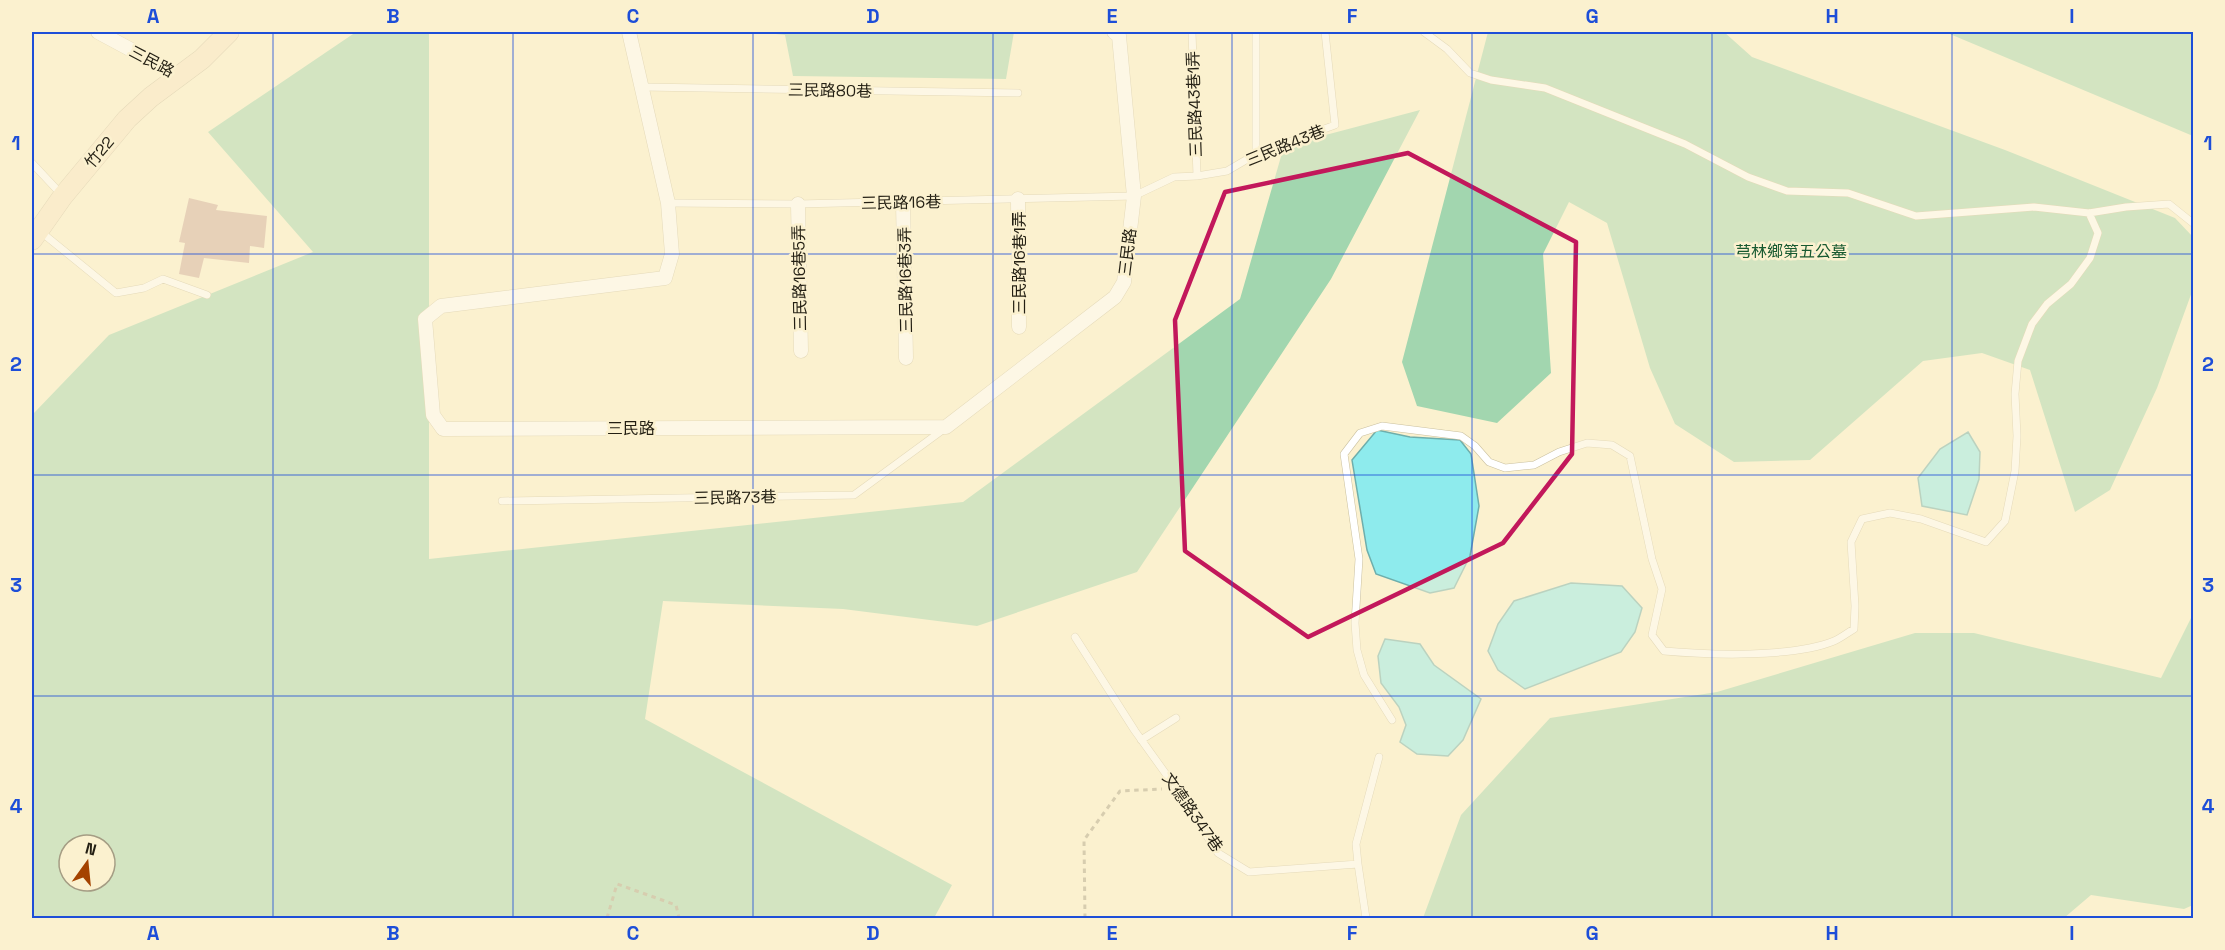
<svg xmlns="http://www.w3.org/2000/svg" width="2225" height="950" viewBox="0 0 2225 950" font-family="'Space Grotesk','Noto Sans TC',sans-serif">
<rect width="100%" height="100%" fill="#fbf1cf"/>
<!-- green -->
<path fill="#a2d6af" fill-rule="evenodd" d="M356,32H429V559L963,502L1240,299L1284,146L1420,110L1331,279L1137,572L977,626L843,609L663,601L645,719L952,885L934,918H32V433L34,413L109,335L313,252L208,132ZM69,845H105V881H69Z
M757,32H1014L1006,79L793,76L785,35Z
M1488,32H1724L1752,57L2005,150L2175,218L2193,237V289L2157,388L2110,490L2075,512L2030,370L1982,353L1923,361L1810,460L1734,462L1675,424L1650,368L1607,223L1569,202L1543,254L1551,373L1497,423L1417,406L1402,362Z
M1945,32H2193V136Z
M2193,614V905L2184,909L2091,895L2064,918H1423L1461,815L1550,718L1717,692L1915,633H1974L2161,678Z"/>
<!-- water -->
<path fill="#8eebed" stroke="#6eaeac" stroke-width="1.5" d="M1377,430L1410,437L1460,440L1471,454L1479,506L1470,556L1454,588L1430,593L1376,574L1367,550L1352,460Z
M1968,432L1980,452L1979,479L1967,515L1922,506L1918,478L1940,449Z
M1571,583L1622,586L1642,608L1635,632L1621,652L1525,689L1498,670L1488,651L1498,624L1514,601Z
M1385,639L1420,644L1434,665L1481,699L1463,740L1448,756L1417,754L1400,742L1406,725L1399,707L1381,683L1378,656Z"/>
<!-- building -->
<path fill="#ceac9c" d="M189,198L218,205L216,210L267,216L264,248L250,246L249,263L204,258L199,278L179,274L185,243L179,242Z"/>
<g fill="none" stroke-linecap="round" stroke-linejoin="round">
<!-- lane casing -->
<g stroke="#cac09f" stroke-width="8">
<path id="lane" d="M1192,32L1197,176
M1424,32L1447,49L1470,73L1491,80L1545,88L1685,144L1748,177L1787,191L1848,193L1916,216L2034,207L2089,213L2126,207L2169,204L2194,224
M643,87L1018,93
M1256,154V32
M32,163L61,194
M668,203L798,204L1134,196L1174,177L1197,176L1227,171L1256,154L1335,125L1325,32
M41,232L116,293L144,288L163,279L207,295
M502,501L854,495L944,429
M1075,637L1135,731L1176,788L1218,853L1249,872L1358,864L1366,918
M1392,720L1364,675L1357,650L1355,623L1359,559L1344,454L1360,433L1382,426L1461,436L1475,446L1489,462L1505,468L1534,465L1559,452L1587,443L1612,445L1630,456L1652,559L1662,589L1652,635L1664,651C1709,655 1792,658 1834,641C1841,638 1847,633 1854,629L1855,606L1851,542L1862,519L1890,513L1921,519L1986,542L2005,521L2015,471L2017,436L2015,394L2018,361L2032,324L2047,304L2071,284L2090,258L2098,233L2089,213
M1141,740L1176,718
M1358,864L1356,844L1379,757"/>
</g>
<!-- street casing -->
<g stroke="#cac09f" stroke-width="15">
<path id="street" d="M98,32L180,76
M629,32L668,203L672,254L665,278L441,306L425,319L433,415L443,429L946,427L1115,297L1124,282L1134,196L1119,36L1114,32
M1018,199L1019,327
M903,202L906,358
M798,204L801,351"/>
</g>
<!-- secondary casing -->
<g stroke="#cac09f" stroke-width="21">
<path id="secondary" d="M32,240L63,196L127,119L151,97L202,59L229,32"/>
</g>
<!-- path -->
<path stroke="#aaa288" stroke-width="3" stroke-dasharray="4.5 4.5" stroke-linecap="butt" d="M607,918L617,884L676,905L679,918
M1085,918L1084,840L1120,791L1162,789"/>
<!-- lane -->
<use href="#lane" stroke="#fff" stroke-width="7"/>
<!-- street -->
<use href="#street" stroke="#fff" stroke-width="14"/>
<!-- secondary -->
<use href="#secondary" stroke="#f9e6c5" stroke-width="20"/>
</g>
<!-- marked area -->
<path d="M0 0H2225V950H0ZM1408,153L1576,242L1572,454L1503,543L1308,637L1185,551L1175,320L1225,192Z" fill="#fbf1cf" fill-opacity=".55" fill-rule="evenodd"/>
<path fill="none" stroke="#c2185b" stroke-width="4.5" stroke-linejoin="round" d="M1408,153L1576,242L1572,454L1503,543L1308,637L1185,551L1175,320L1225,192Z"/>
<!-- grid -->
<path fill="none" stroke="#1d4ed8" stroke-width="1.5" stroke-opacity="0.55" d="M273,32V918M513,32V918M753,32V918M993,32V918M1232,32V918M1472,32V918M1712,32V918M1952,32V918M32,254H2194M32,475H2194M32,696H2194"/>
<g text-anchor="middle" stroke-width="5" stroke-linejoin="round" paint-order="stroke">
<!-- street labels -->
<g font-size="16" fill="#231f13" stroke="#fbf1cf">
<text transform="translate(152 61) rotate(28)" y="6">三民路</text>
<text transform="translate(830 90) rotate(1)" y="6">三民路80巷</text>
<text transform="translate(1194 104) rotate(-92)" y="6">三民路43巷1弄</text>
<text transform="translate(1285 145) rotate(-22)" y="6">三民路43巷</text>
<text transform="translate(99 152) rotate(-50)" y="6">竹22</text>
<text transform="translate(901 202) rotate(-1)" y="6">三民路16巷</text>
<text transform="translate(1127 252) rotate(-83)" y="6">三民路</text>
<text transform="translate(1019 263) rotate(-90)" y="6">三民路16巷1弄</text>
<text transform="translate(799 278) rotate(-91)" y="6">三民路16巷5弄</text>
<text transform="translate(905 280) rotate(-91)" y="6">三民路16巷3弄</text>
<text x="631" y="434">三民路</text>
<text transform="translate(735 497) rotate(-1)" y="6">三民路73巷</text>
<text transform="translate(1193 812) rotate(55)" y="6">文德路347巷</text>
</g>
<!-- park labels -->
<g font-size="16" fill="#185a31" stroke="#fbf1cf">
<text x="1791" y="257">芎林鄉第五公墓</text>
</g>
</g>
<!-- border -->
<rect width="2225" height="950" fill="none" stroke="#fbf1cf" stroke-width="66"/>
<!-- north arrow -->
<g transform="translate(87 863) rotate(15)"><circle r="28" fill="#fbf1cf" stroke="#a59d84" stroke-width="1.5"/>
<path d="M0-4.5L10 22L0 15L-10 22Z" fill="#a44300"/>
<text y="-9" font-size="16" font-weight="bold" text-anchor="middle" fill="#231f13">N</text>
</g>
<rect x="33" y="33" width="2159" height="884" fill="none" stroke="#1d4ed8" stroke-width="2"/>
<g font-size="20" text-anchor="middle" font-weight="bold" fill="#1d4ed8">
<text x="153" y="23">A</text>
<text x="393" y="23">B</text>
<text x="633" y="23">C</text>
<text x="873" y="23">D</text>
<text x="1112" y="23">E</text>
<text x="1352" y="23">F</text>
<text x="1592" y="23">G</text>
<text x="1832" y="23">H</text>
<text x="2072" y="23">I</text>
<text x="16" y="150">1</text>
<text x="2208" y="150">1</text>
<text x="16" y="371">2</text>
<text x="2208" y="371">2</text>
<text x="16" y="592">3</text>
<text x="2208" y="592">3</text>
<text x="16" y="813">4</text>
<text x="2208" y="813">4</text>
<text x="153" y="940">A</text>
<text x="393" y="940">B</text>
<text x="633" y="940">C</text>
<text x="873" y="940">D</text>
<text x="1112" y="940">E</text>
<text x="1352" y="940">F</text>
<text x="1592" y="940">G</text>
<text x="1832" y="940">H</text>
<text x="2072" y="940">I</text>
</g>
</svg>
